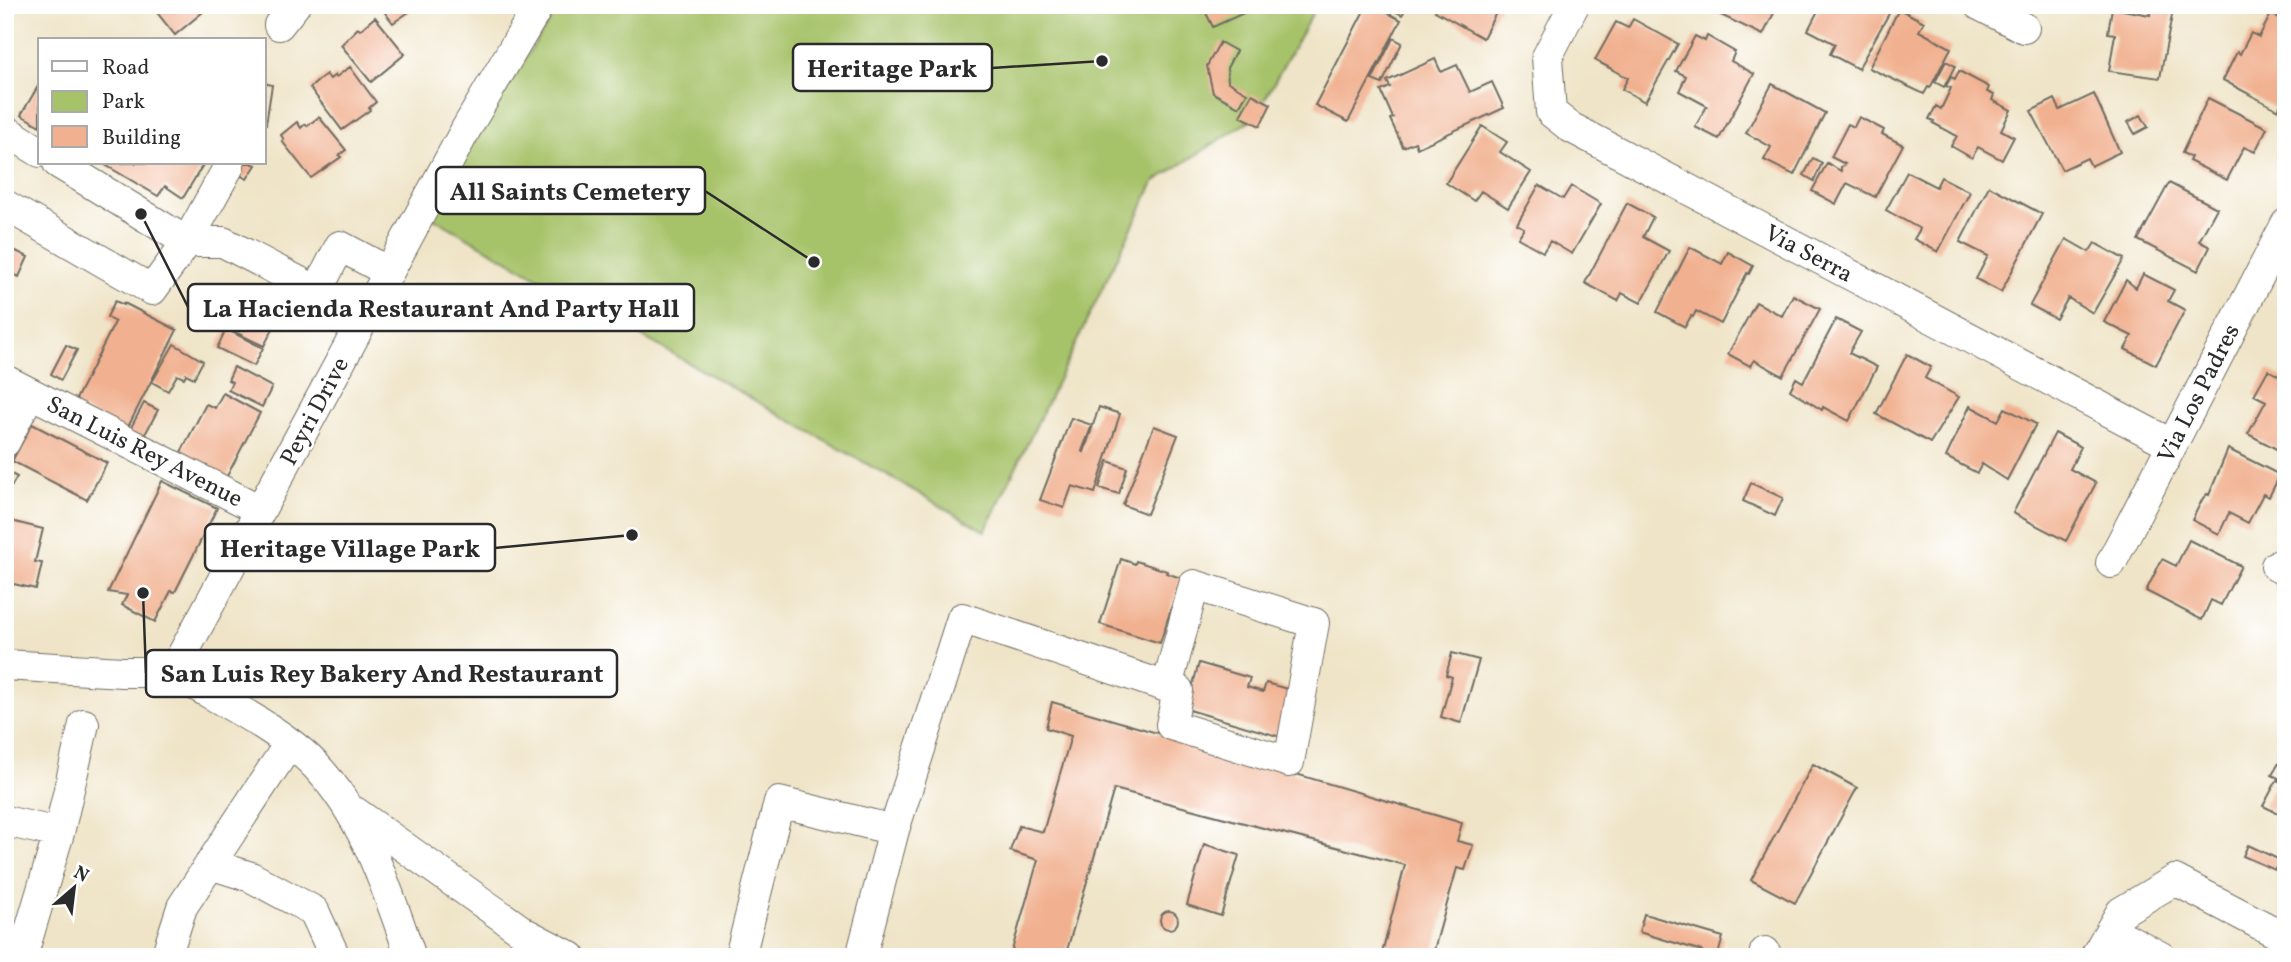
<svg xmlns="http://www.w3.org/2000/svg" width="2291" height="962" viewBox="0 0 2291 962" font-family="Vollkorn,serif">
<rect width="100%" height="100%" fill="#fff"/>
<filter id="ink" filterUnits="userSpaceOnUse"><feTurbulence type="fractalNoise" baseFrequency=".0143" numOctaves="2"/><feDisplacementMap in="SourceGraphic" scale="14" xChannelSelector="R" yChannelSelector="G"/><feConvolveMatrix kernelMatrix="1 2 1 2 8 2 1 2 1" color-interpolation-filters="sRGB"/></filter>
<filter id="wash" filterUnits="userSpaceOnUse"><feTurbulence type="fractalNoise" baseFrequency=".00686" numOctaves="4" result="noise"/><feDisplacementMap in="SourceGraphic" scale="28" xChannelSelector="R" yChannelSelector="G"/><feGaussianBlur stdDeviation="1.57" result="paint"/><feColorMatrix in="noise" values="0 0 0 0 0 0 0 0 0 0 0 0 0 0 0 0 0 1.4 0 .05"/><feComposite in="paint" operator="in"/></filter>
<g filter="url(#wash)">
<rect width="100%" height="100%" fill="#efe4c7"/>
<!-- green -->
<path fill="#a7c36a" stroke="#69774a" stroke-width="2" d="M560,5H1317L1255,117L1154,182L985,531L428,215L464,152Z"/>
<g id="blocks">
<!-- building -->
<path fill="#f1b190" d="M151,5H207L209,7L175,35Z
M379,5H419L393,23Z
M1202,5H1243L1246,12L1213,27Z
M1367,5H1373L1401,20L1348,122L1315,105Z
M1384,5H1408L1402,15Z
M1439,5H1500L1483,38L1435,11Z
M1712,5H1778L1763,35L1710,10Z
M1821,5H1857L1860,7L1861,5H1883L1891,10L1858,69L1830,54L1835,44L1808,30Z
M2151,5H2174L2160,78L2109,71L2115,34L2108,33L2112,8L2150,15Z
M1899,9L1924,22L1919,31L1951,48L1930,88L1928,87L1924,94L1869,68Z
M2271,14L2286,21V94L2278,110L2223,80L2237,52L2240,54L2251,33L2259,37Z
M375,17L405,54L371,82L341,45L358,28L360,30Z
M1633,19L1678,44L1645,102L1622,89L1628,78L1595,60L1616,22L1628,28Z
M1695,36L1705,41L1707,36L1735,52L1731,61L1754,74L1719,139L1695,127L1707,106L1679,91L1686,76L1676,71Z
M1393,38L1402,43L1382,84L1372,80Z
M1220,42L1236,51L1227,68L1228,82L1247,93L1239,107L1213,93L1207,66Z
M1435,59L1441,72L1457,65L1470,92L1492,82L1504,108L1417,148L1415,142L1403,147L1390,119L1393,118L1381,91L1390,87L1387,81Z
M1946,61L1955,66L1944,87L1935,82Z
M350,67L376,102L369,108L370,110L342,130L310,88L326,74L330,79L335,75L336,77Z
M1959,71L1989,87L1987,92L1994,95L1992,100L2011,110L2001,130L2014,137L2002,160L1978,147L1972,158L1951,146L1957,136L1933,123L1934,121L1929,119L1936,106L1941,109L1951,88L1946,86L1951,77L1955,79Z
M40,83V126L21,115Z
M264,83L272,85L266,124H264Z
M1772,84L1825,113L1794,175L1764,160L1771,147L1746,133Z
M1252,94L1271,104L1260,126L1240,116Z
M2094,94L2120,152L2091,166L2087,158L2062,170L2031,111L2055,99L2060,110Z
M2208,98L2267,128L2255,152L2244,147L2227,180L2189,161L2191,157L2182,153Z
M2141,115L2148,127L2135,134L2128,122Z
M319,117L346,150L339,155L341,157L311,178L282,141L284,140L281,135L297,122L301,128L305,124L307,126Z
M1859,117L1884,130L1882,134L1903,145L1875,197L1847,183L1836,204L1812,191L1827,163L1841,171V167L1845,164L1831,157L1848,124L1854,127Z
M1482,126L1507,142L1500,152L1531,172L1508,208L1481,191L1474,201L1446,183Z
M1813,158L1822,163L1814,181L1804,175Z
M102,163H204L183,198L165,186L158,196Z
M242,163H251L256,165L247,179L236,173Z
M1907,172L1936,187L1941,177L1970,192L1938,252L1914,239L1920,229L1886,210Z
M2169,183L2217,208L2199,241L2210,247L2198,271L2138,240Z
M1539,185L1563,199L1571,186L1601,204L1572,254L1550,241L1543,252L1518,238L1524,228L1517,224Z
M1989,186L2042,214L2001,292L1976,279L1988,256L1960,242Z
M1627,203L1653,217L1643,237L1669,251L1641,303L1622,293L1618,301L1585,283Z
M2066,239L2089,252L2095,243L2124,259L2093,313L2068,298L2056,319L2030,305Z
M1690,247L1722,264L1728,252L1753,266L1749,274L1747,273L1721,324L1696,311L1693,317L1691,316L1685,327L1657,312Z
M12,249L28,257L19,277L5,270V262Z
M2143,274L2174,290L2168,301L2185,310L2156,365L2125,349L2132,336L2104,322L2126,280L2136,288Z
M245,293L282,311L264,346L227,328Z
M1793,295L1820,309L1783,376L1754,360L1750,366L1728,354L1756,302L1782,316Z
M115,301L124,305V303L177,330L126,431L73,405L115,322L107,317Z
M5,311L12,314L5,326Z
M1836,319L1861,332L1849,353L1877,367L1849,421L1823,407L1822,410L1790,390L1796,378L1803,382Z
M226,329L263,348L254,366L217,348Z
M174,344L203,361L194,378L186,374L184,378L177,375L168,391L152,382Z
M66,345L77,350L61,380L51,374Z
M1907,354L1931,367L1925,378L1959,397L1930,443L1876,414Z
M234,367L272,387L262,407L228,390L232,382L228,380Z
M2268,370L2286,380V454L2248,434L2266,401L2254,395Z
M223,393L260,413L226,478L180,454L206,404L215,408Z
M144,403L158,410L142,440L128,433Z
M1970,406L1998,421L2005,408L2036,424L2007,480L1982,464L1977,473L1946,457Z
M1099,407L1120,414L1095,493L1072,486L1064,508L1040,500L1071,418L1092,425L1082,451L1084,452Z
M32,424L107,463L87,500L12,461Z
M1154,426L1178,435L1147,514L1123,505Z
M2055,433L2081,447L2070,469L2096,483L2066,541L2013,513Z
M2228,449L2280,475L2269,497L2263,494L2248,523L2229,513L2219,534L2192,520L2203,498L2207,494L2209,495Z
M1108,461L1127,468L1119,494L1099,488Z
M5,471L17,477L8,492L5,491Z
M162,481L217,508L175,592L171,591L155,622L122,605L127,595L108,592Z
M1751,483L1783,498L1775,516L1743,501Z
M7,520L43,529L35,562L42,563L36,589L9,583L8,587H5Z
M2189,540L2241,566L2221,605L2211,600L2202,620L2146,591L2162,559L2176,566Z
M1121,559L1135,564L1136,561L1167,571L1166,573L1181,578L1160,643L1100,624Z
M1452,653L1479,660L1461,723L1441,717L1452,677L1446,675Z
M1199,663L1250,678L1247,687L1263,692L1266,683L1298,692L1284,738L1186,709Z
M1052,702L1462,823L1457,841L1473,845L1465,870L1457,868L1432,957H1381L1405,865L1114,789L1065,957H1010L1038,860L1010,851L1019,826L1043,832L1071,736L1046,728Z
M2279,763L2286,766V782L2272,775Z
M1813,764L1857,788L1795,903L1751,880Z
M2277,780L2286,784V817L2263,806Z
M1204,844L1239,855L1221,916L1187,905Z
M2248,845L2280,860L2275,870L2243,856Z
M1160 920a9 9 0 1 1 18 0a9 9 0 1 1-18 0Z
M1644,914L1723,937L1718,955L1717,957H1701L1702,951L1639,932Z"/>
</g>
</g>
<g filter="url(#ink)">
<use href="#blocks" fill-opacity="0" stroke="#706c62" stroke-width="2"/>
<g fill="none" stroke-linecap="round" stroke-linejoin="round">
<!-- minor casing -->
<g stroke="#706c62" stroke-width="32">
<path id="minor" d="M1574,5L1547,57L1551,112L1570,127L2171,444
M1979,5L2024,28
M279,25L295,5
M5,130L40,152
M229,166L187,242H223L317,291L340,246L389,272
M5,205L152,290L187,242L58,163
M5,380L260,510
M5,442L30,393
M2111,563L2286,224
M2276,566L2286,571
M5,665L122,672H173
M173,672L466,129L539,5
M173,672C217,699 282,730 316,766C366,819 387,890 411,957
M355,812L525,933L571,957
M5,821L59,833L22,957
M894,830L962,618L1167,687L1194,585L1314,623L1289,762L1171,725L1178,690L1167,687
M59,833L84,724
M210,864L251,877L314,911L335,957
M2111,930L2161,957
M166,957L182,907L289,744
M740,957L779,802L894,830L861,957
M1764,957L1765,952
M2095,957L2121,912L2175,880L2286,938"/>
</g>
<!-- minor -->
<use href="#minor" stroke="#fff" stroke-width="30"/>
</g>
</g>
<g text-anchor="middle" stroke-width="5" stroke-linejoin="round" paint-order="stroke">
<!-- street labels -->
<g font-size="24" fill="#2b2b2b" stroke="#fff">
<text transform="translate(1809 253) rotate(28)" y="8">Via Serra</text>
<text transform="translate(2198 393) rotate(-63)" y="8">Via Los Padres</text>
<text transform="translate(314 411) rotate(-62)" y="8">Peyri Drive</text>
<text transform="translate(145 451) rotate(27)" y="8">San Luis Rey Avenue</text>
</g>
</g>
<!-- callouts -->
<path fill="none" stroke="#2b2b2b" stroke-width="2.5" d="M1102 61L992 68M814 262L705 191M141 214L188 307M632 535L495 548M143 593L146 673"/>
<g fill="#2b2b2b" stroke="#fff" stroke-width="2.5">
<circle cx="1102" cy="61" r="7"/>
<circle cx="814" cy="262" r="7"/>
<circle cx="141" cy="214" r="7"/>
<circle cx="632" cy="535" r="7"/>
<circle cx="143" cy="593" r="7"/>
</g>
<g fill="#fff" stroke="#2b2b2b" stroke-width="2.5">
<rect x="793" y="44" width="199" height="47" rx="7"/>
<rect x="436" y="167" width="269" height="47" rx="7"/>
<rect x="188" y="284" width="506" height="47" rx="7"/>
<rect x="205" y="524" width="290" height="47" rx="7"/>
<rect x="146" y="650" width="471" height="47" rx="7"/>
</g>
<g font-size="26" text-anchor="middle" font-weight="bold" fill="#2b2b2b">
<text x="892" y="77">Heritage Park</text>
<text x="570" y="200">All Saints Cemetery</text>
<text x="441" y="317">La Hacienda Restaurant And Party Hall</text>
<text x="350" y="557">Heritage Village Park</text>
<text x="382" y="682">San Luis Rey Bakery And Restaurant</text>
</g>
<!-- margin -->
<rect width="2291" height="962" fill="none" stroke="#fff" stroke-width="28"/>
<!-- legend -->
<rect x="38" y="38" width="228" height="126" fill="#ffffff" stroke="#aaaaaa" stroke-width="2"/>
<rect x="52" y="61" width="35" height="10" fill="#ffffff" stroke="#aaaaaa" stroke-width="2"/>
<text x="102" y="74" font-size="21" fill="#2b2b2b">Road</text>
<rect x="52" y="91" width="35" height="21" fill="#a7c36a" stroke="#aaaaaa" stroke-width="2"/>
<text x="102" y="108" font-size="21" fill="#2b2b2b">Park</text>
<rect x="52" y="126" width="35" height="21" fill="#f1b190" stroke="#aaaaaa" stroke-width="2"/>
<text x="102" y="144" font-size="21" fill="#2b2b2b">Building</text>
<!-- north arrow -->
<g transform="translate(74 888) rotate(28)" stroke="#ffffff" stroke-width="5" paint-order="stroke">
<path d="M0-5L12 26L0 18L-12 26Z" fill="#2b2b2b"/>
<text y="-10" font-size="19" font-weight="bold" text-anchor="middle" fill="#2b2b2b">N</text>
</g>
</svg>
